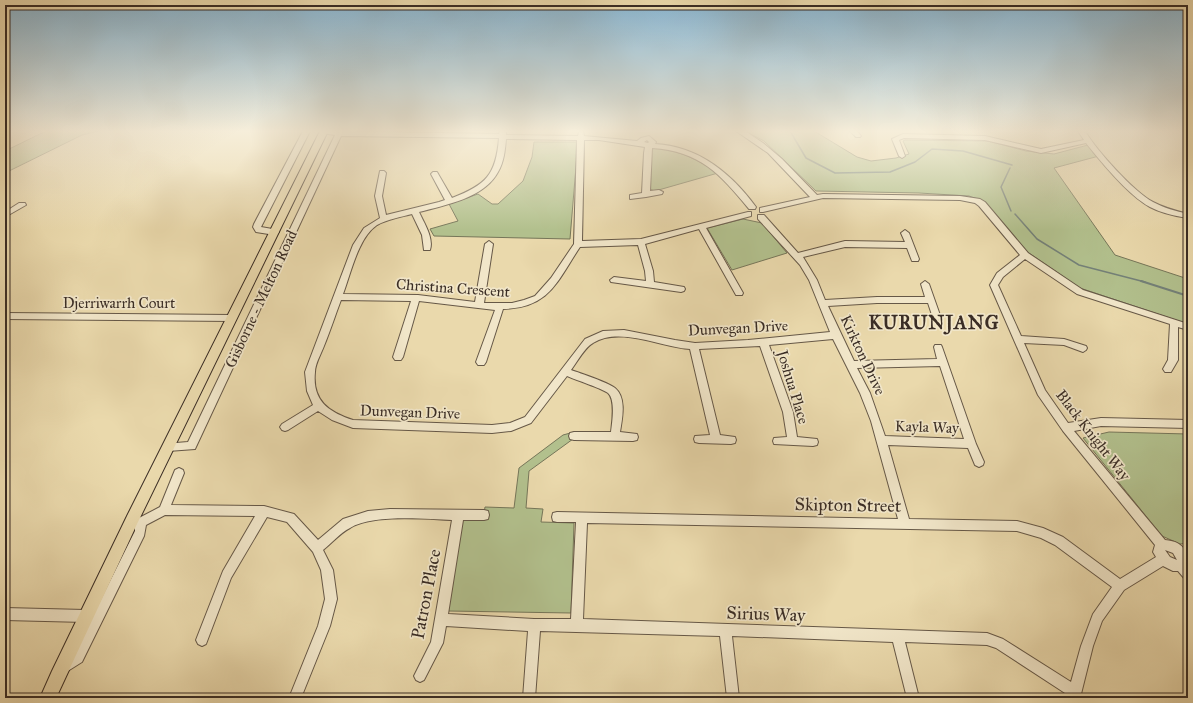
<svg xmlns="http://www.w3.org/2000/svg" width="1193" height="703" viewBox="0 0 1193 703" font-family="'IM FELL Great Primer',serif">
<rect width="100%" height="100%" fill="#ead9ac"/>
<filter id="stains"><feTurbulence type="fractalNoise" baseFrequency=".005" numOctaves="4"/><feColorMatrix values="0 0 0 0 .2 0 0 0 0 .09 0 0 0 0 .02 0 0 0 .5 -.17"/></filter>
<radialGradient id="worn" r=".72"><stop offset=".6" stop-color="#630" stop-opacity="0"/><stop offset="1" stop-color="#630" stop-opacity=".3"/></radialGradient>
<!-- green -->
<path fill="#b2c08d" stroke="#767659" d="M46,131H98L82,135L5,173V151Z
M745,131H814L857,157L871,161L896,158L909,154L903,141L905,140L988,141L1026,151L1054,154L1088,145L1099,156L1054,168L1115,255L1188,279V324L1080,288L1026,251L985,202L969,196L919,193L816,191L764,141Z
M534,142H578L570,239L434,236L430,229L458,221L449,204L478,194L492,204H498L523,181L532,157Z
M653,147C680,151 695,158 718,173L655,191L649,189L651,153Z
M743,219L762,223L787,253L732,270L707,228Z
M574,432L573,439L529,471L526,508L543,509L541,522L574,523L571,613L448,611L463,518L483,519L485,507L514,508L519,468L563,435Z
M1109,432L1188,434V543L1180,544L1162,536L1083,438Z"/>
<g fill="none" stroke-linecap="round" stroke-linejoin="round">
<!-- stream-far1 -->
<path stroke="#748179" stroke-width="1.5" d="M790,131L806,158L835,173L890,172L915,162L932,149L963,151L1012,165
M1010,168L1001,187L1011,211
M1015,214L1037,239L1079,265L1145,282"/>
<!-- stream -->
<path stroke="#748179" stroke-width="2" d="M1141,281L1188,296"/>
<!-- minor casing -->
<g stroke="#665847" stroke-width="2">
<path id="minor" d="M303,131H310L261,227L278,230L279,232L275,235L256,232L253,227L254,224Z
M321,131L499,134L500,131H506V135L578,136L579,132L583,131L584,136L637,141L641,138L649,136L656,142L655,144C698,146 731,173 756,207L755,209H749C720,174 700,151 652,148L650,191L659,190L663,192L662,194L646,197L630,199V195L642,193L644,153L645,147L599,140H584L582,241L641,239L748,212H751V216L706,228L743,293L742,295H736L699,229L645,244L653,271L654,282L684,287L685,289L684,291L681,292L611,282L610,280L614,277L646,281L645,271L638,245L580,247C557,281 550,308 503,309L486,362L484,365H478L476,362L495,310L419,301L403,357L401,360H395L393,357L411,301L341,300C335,316 330,331 324,346C321,354 315,364 315,372C312,401 329,412 353,420L492,425L510,423L525,417L585,339L603,331L624,330L675,340L695,343L748,340L830,332L809,280L800,265L758,219V215H764L798,253L845,241L905,242L901,233L905,230L909,233L919,259L918,261H912L907,248L845,247L803,257L817,280L825,300L877,297H925L921,284L925,281L929,284L941,318L937,321L933,318L928,303H877L828,306L854,361L937,359L934,347L935,345H941L942,347L976,444L984,462L983,465L979,467L975,465L968,448L888,445L909,519L1017,521L1043,528L1063,537L1120,579L1156,557L1153,552L1155,545L1063,431L1038,395L990,285L997,273L1020,255L979,206L975,203L960,200L823,198L763,212H760V208L810,197L768,153L736,131H745L763,143L782,159L817,195L823,194L960,196L980,199L985,202L1028,253L1083,290L1188,324V330L1178,327V360L1171,372H1165L1163,369L1168,360L1170,324L1077,294L1025,259L1003,277L998,285L1021,336L1064,339L1086,346L1087,348L1086,350L1083,352L1064,345L1024,343L1045,390L1068,423L1101,418L1188,420V428L1101,426L1074,431L1165,540C1190,542 1188,559 1188,580L1184,578L1178,571H1173L1163,566L1124,590L1102,621L1093,646L1080,698H1068V695L996,648L987,645L905,642L919,698H907L893,642L732,636L739,698H727L720,636L540,631L535,698H523L528,631L446,626L443,643L424,680L420,682L416,680L414,676L431,642L452,520C426,519 372,514 350,528C340,533 332,543 323,550L333,570L337,599L330,626L301,698H289L318,626L325,599L321,570L313,552L287,522L267,517L231,578L206,644L202,646L198,644L196,640L223,571L255,516L165,515L146,525L144,536L82,662L63,674L59,672L57,668L59,664L74,654L135,531V526L131,525L130,521L131,517L135,516L139,518L160,507L175,470L179,468L183,470L184,473L171,505L264,506L294,514L318,540L343,519L368,511L390,509L484,510L488,511L489,515L488,519L484,520H463L448,614L534,619H571L576,522H557L553,521L552,517L553,513L557,512L898,519L871,421L860,393L833,339L769,345L793,412L797,437L817,439L818,442L817,445L813,446L774,444L773,441L774,438L787,437L783,412L760,346L699,349L720,435L735,437L736,440L735,443L731,444L699,443L695,442L694,439L695,436L710,435L690,349C661,347 619,326 593,343C585,347 577,362 571,370C580,373 609,383 615,388C627,398 622,419 620,432L637,434L638,437L637,440L633,441L574,440L570,439L569,436L570,433L574,432H611C612,423 616,400 608,393C601,388 576,380 567,376L531,423L511,431L492,433L353,428L332,420L318,411L288,430L285,431L282,430L280,427L282,424L313,405L307,391L305,372L353,245L364,228L380,218L375,196L380,171H384L386,173L382,196L386,215L439,202L445,200L431,174L433,172H437L452,198C486,185 496,175 499,138L341,136L195,449L168,451L164,450L163,447L164,444L188,442L335,135L322,133ZM506,139L577,140L574,244L551,278L535,296L524,300L512,303H484L493,244L489,241L485,244L475,302L418,295L343,294C351,273 358,238 377,225C388,219 401,217 412,214L422,235L424,250H430C434,238 424,223 419,212C446,205 484,198 498,172C504,162 505,150 506,139ZM647,140L649,142L648,143L644,142ZM940,366L964,439L885,436L870,393L857,368ZM587,523L1017,531L1041,538L1055,545L1112,587L1093,614L1081,646L1071,682L1003,639L987,633L583,619ZM1165,550L1173,553L1177,560L1170,557Z
M850,131H857L861,136L860,137H856Z
M1078,131H1085C1096,150 1134,192 1153,202C1164,208 1176,211 1188,214V218C1175,216 1161,213 1150,207C1129,196 1101,162 1086,143L1041,153L985,140L904,138L899,140L905,156L902,158L899,156L892,139L903,134L985,136L1041,149L1084,140Z
M19,203H25L26,205L5,217V212Z
M5,313L232,315L236,318L232,321L5,319Z
M5,608L85,610L89,612L91,616L89,620L85,622L5,620Z"/>
</g>
<!-- major casing -->
<g stroke="#3a2d25" stroke-width="2">
<path id="major" d="M320,131H328L137,524L56,698H40L52,671L127,516Z"/>
</g>
<!-- minor -->
<use href="#minor" fill="#f1e6c9" fill-rule="evenodd"/>
<!-- major -->
<use href="#major" fill="#ead9ac" fill-rule="evenodd"/>
</g>
<!-- sky -->
<linearGradient id="sky" x2="0" y2="1"><stop stop-color="#89b6d2"/><stop offset="0.57" stop-color="#f6eeda"/><stop offset="1" stop-color="#f6eeda" stop-opacity="0"/></linearGradient>
<rect width="1193" height="230" fill="url(#sky)"/>
<g text-anchor="middle" stroke-width="3.5" stroke-linejoin="round" paint-order="stroke">
<!-- street labels -->
<g font-size="15" fill="#3a2d25" stroke="#f1e6c9">
<text transform="translate(453 288) rotate(4)" y="5">Christina Crescent</text>
<text transform="translate(261 299) rotate(-65)" y="5">Gisborne - Melton Road</text>
<text x="119" y="308">Djerriwarrh Court</text>
<text transform="translate(738 328) rotate(-3)" y="5">Dunvegan Drive</text>
<text transform="translate(863 355) rotate(65)" y="5">Kirkton Drive</text>
<text transform="translate(793 387) rotate(73)" y="5">Joshua Place</text>
<text transform="translate(410 412) rotate(2)" y="5">Dunvegan Drive</text>
<text transform="translate(927 427) rotate(2)" y="5">Kayla Way</text>
<text transform="translate(1093 435) rotate(52)" y="5">Black Knight Way</text>
</g>
<!-- near-street labels -->
<g font-size="18" fill="#3a2d25" stroke="#f1e6c9">
<text transform="translate(848 505) rotate(1)" y="6">Skipton Street</text>
<text transform="translate(426 594) rotate(-79)" y="6">Patron Place</text>
<text transform="translate(766 614) rotate(2)" y="6">Sirius Way</text>
</g>
<!-- district labels -->
<g font-size="19" font-weight="bold" letter-spacing="1" fill="#3a2d25" stroke="#f1e6c9">
<text x="934" y="329">KURUNJANG</text>
</g>
</g>
<!-- margin -->
<rect width="1193" height="703" fill="none" stroke="#ead9ac" stroke-width="20"/>
<rect x="6" y="6" width="1181" height="691" fill="none" stroke="#3a2d25" stroke-width="2"/>
<rect x="10" y="10" width="1173" height="683" fill="none" stroke="#3a2d25"/>
<rect width="100%" height="100%" filter="url(#stains)"/>
<rect width="100%" height="100%" fill="url(#worn)"/>
</svg>
